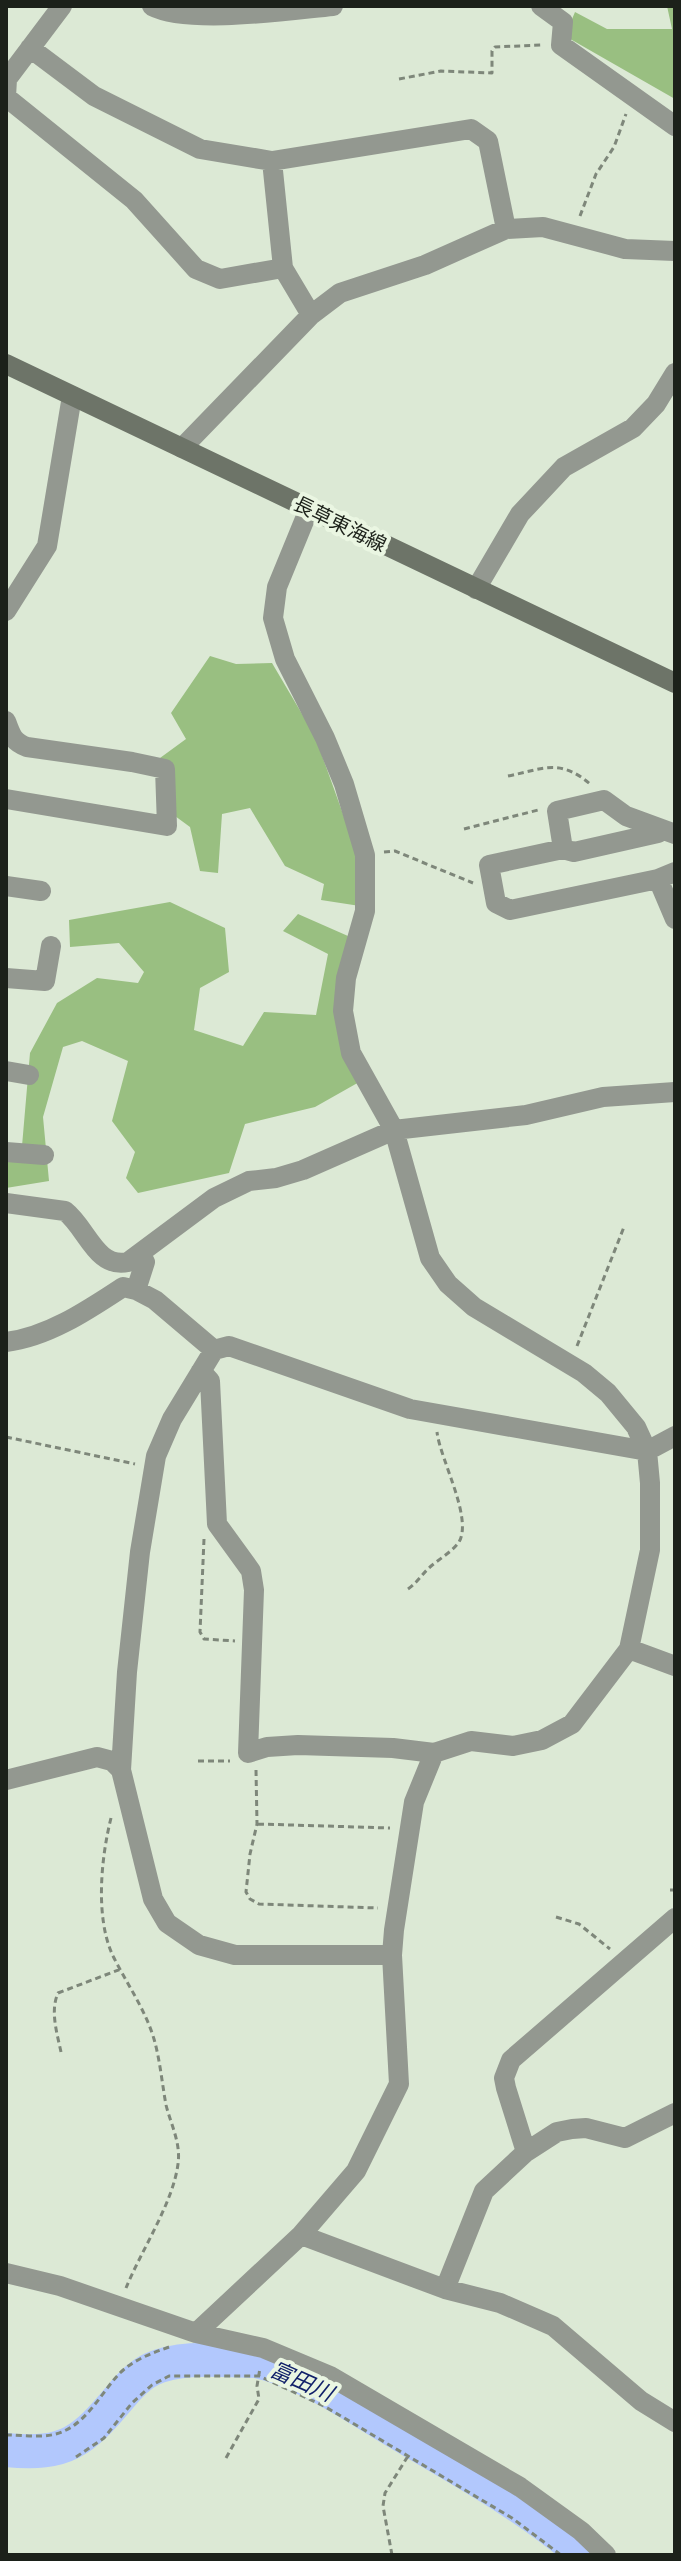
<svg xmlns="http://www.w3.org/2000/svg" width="681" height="2561" viewBox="0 0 681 2561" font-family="Ubuntu,'Noto Sans JP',sans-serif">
<rect width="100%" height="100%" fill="#dce9d5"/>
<!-- green -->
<path fill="#99bf81" d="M667,6H675V99L565,36L575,12L607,29H672Z
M210,656L236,664L272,663L315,736L357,853L360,906L321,900L324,884L285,866L250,808L222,814L218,873L200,871L190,827L175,816L160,758L186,739L171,713Z
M170,902L225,928L229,972L200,988L194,1030L243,1046L264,1012L316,1015L328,954L283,931L298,914L348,936L335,1005L361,1081L315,1107L245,1124L229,1173L138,1193L126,1178L135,1152L112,1121L128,1061L82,1041L63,1047L43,1117L49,1181L6,1188V1145L22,1146L30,1053L57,1003L97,978L138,983L144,972L119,943L70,947L69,920Z"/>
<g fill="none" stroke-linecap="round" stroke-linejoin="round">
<!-- river -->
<path stroke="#b2c8fd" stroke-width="34" d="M6,2450C67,2456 83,2441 120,2397C129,2386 139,2375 152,2369C183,2355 223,2361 256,2361C301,2370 353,2406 393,2430C458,2469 526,2505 583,2555"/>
<!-- path -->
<path stroke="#7e877a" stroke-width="3" stroke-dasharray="6 4" stroke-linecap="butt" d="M399,79L441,71L492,73V51L495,47L542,45
M580,216L596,174L614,147L626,114
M6,323V342
M508,776C543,769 560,758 590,784
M464,829L538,810
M384,852L395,851L473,883
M577,1346L624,1227
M6,1437L135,1464
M204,1539L200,1632L204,1639L235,1641
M408,1589C418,1582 422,1574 430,1567C439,1559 452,1552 459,1542C473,1518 440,1459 437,1432
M198,1761H230
M256,1770L257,1824L250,1854L246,1892L250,1899L259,1904L378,1908
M111,1818C101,1858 95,1918 113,1956C127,1984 145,2009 154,2039C160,2060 162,2083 166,2105C171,2125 181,2143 178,2164C173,2203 141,2251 126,2288
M258,1824L390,1828
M670,1890H675
M556,1917L579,1924L610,1949
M61,2052C57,2033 50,2011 58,1993L121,1969
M6,2435C22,2435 40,2438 56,2434C85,2426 99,2396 118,2375C132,2360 152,2353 172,2346
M76,2457L104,2438L132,2403L152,2385L169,2376H259L324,2406L512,2518L561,2555
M226,2458L259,2399L257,2386L260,2368
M392,2555L383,2506L385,2493L408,2456"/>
<!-- minor -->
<path stroke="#939890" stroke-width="20" d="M62,6L7,79L6,97L134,200L196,269L220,279L283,268
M152,6C189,25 290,10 333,6
M541,6L563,22L561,45L675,126
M30,48L94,96L200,149L272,161L471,129L488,141L506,229
M272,161L283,268L311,315
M182,448L311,315L340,293L425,265L506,229L543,227L625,249L675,251
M476,589L520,514L564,467L633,428L656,404L675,373
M6,611L47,546L72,396
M6,721C11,735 13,742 27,747L132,762L165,769L167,826L6,799
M675,834L626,816L604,800L557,811L563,849L489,865L496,903L510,910L658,879L675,872
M563,849L574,852L658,833L660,829
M658,879L675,919
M6,886L41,891
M6,978L45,981L51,946
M6,1071L29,1075
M6,1152L44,1155
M6,1203L65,1211C87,1228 96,1269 128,1262L214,1198L249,1181L276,1178L303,1170L394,1130L526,1115L603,1097L675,1092
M140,1253L145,1262L136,1290L155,1300L214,1350
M6,1342C48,1337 88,1310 123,1287L136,1290
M201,1371L210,1381L217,1524L251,1571L254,1590L248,1753L267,1747L298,1745L393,1748L434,1753L471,1741L513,1746L542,1740L572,1724L629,1649L650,1550V1483L647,1451L636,1427L608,1393L584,1373L474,1307L448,1284L430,1258L394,1130L351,1053L343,1011L346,978L365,911V855L344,784L325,738L285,659L273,618L277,587L309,509
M629,1649L675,1666
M121,1770L127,1672L140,1552L156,1456L172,1419L214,1350L229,1346L410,1409L647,1451L675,1436
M6,1780L97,1757L112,1761L121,1770L153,1899L167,1923L199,1945L235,1955H392
M526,2152L506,2088L504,2078L511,2060L675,1918
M301,2235L445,2289L500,2303L553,2326L641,2401L675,2422
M6,2273L60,2286L196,2333L263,2348L330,2376L520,2487L581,2531L606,2555
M445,2289L484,2191L526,2152L557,2132L572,2129L586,2128L625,2138L675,2113
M196,2333L301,2235L356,2171L399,2084L392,1955L394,1930L414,1802L434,1753"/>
<!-- secondary -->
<path stroke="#6d7468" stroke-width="20" d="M6,364L675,683"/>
</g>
<g text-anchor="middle" stroke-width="8" stroke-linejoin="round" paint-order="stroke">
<!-- street labels -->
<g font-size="20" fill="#1c211a" stroke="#eaf6e2">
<text transform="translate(340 524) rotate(26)" y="7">長草東海線</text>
</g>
<!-- water labels -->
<g font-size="22" font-style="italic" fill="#11216a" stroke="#eaf6e2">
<text transform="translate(302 2381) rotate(24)" y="8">富田川</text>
</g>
</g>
<!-- border -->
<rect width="681" height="2561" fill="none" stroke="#1c211a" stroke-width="16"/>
</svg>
